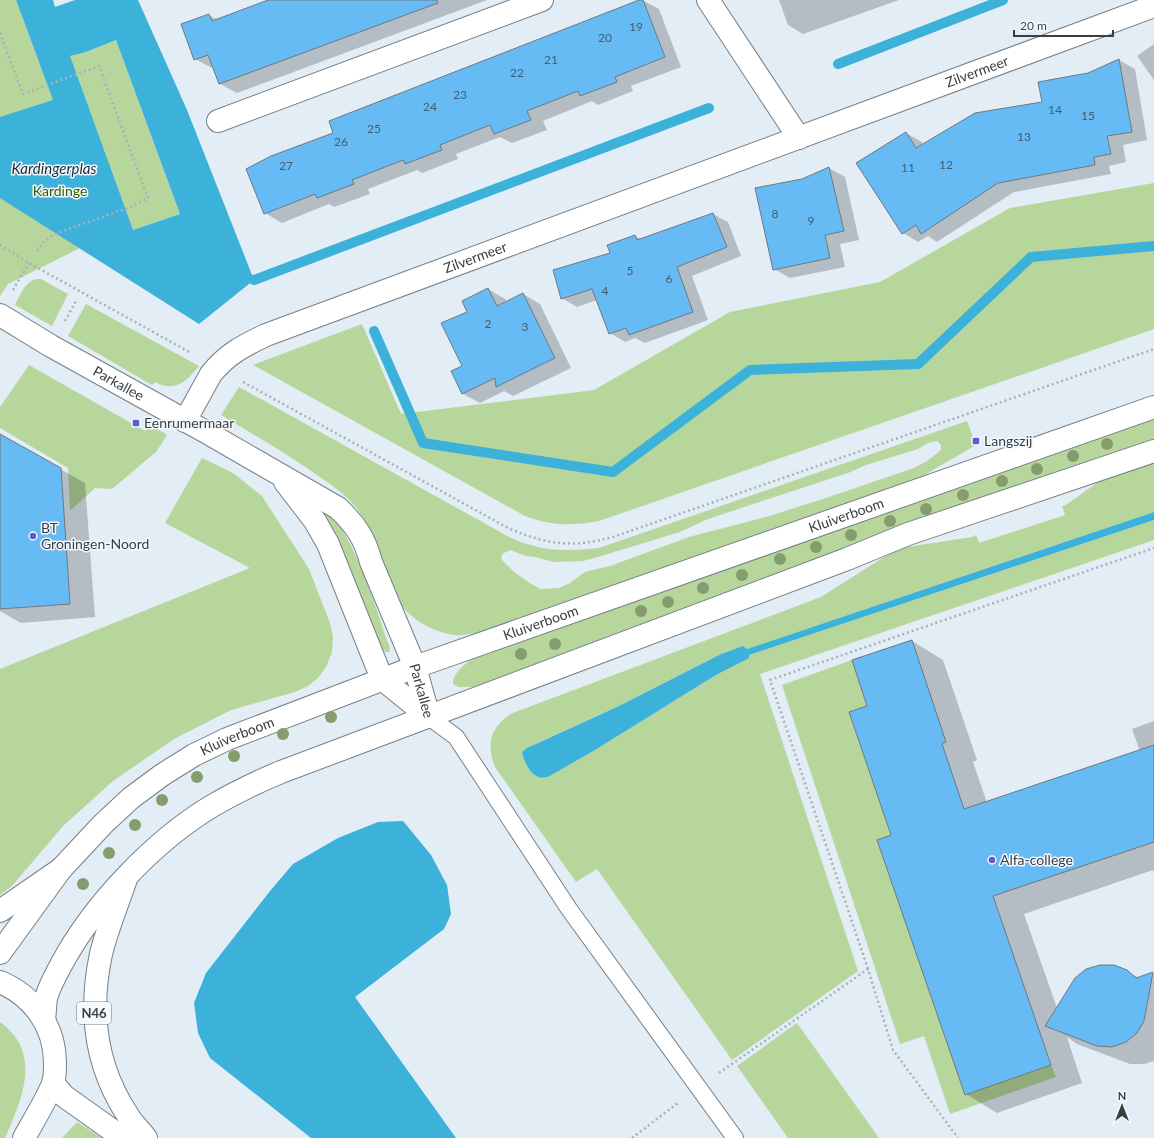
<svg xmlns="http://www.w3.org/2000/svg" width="1154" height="1138" viewBox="0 0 1154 1138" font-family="Lato,sans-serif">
<rect width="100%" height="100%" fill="#e2edf5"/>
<!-- green -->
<path fill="#b7d69c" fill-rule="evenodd" d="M0,0H16L49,89L105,153L69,56L86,52L116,40L180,214L133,230L130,223L8,284L0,296Z
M1154,183V329L599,521C571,526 552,526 525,516L253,365L362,324L401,414L594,390L730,312L880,282L1010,208Z
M36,279H41L68,294L52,326L15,305C20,295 25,282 36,279Z
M86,304L199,366C187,381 175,393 155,382L152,385L68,336Z
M29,365L145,431L150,424L167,435L156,452L112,489L95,488L70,511L68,468L0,428V407Z
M239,387L511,538C518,541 526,544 534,546C555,552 578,550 599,548L967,421L976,445L921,477L482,632C474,633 464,636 455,635C430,632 407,617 394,595C390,587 388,578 385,570C377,546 370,524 354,505C340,489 321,478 304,466C277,448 249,432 221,415ZM937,441L941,445V450L927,461L914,468L823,499L766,517L689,537L610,566L585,572L570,583L559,588L541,589L531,584L514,572L501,559L502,554L510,550L526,556L535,557L554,562L583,561L598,557L680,532L708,519L750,505L848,473L866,465L918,449L928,443Z
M1154,416V442L479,687H459L453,684C452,673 467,663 474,657Z
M202,458L233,473L262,496L309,569L330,623L333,637L332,652L326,667L318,678L308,686L295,692L231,710L174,739L113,781L63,826L12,886L0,895V669L250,568L165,523Z
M1154,460V512L747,649L743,646L721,654L619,706L535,744L522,752C524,763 533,782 548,777L595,750L716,675L748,658L749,655L1154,520V540L760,674L858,971L732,1060L597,869L576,882L495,767C486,744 490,729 510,714L821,597L892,552L907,547L972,537L976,535L979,543L1065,515L1062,506L1066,505L1108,475Z
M327,513C353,531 376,608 387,640L390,648L389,652H385L377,641L324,516Z
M852,660L867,706L849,713L891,835L878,840L965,1095L1051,1065L1056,1077L950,1114L924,1036L900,1044L782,685Z
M0,1022C43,1053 22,1099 5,1138H0Z
M797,1023L879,1138H788L737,1066Z
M77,1122L102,1138H62Z"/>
<!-- water -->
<path fill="#3cb1d9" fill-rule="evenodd" d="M16,0H53L55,7L75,0H138L187,110L254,280L199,324L0,198V117L53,100ZM116,40L180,214L133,230L70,56L86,52Z
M1154,512V520L749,655V658L716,675L595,750L548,777C533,782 524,763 522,752L527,748L619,706L721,654L743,646L747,649Z
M403,821L431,855L447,885L451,914L444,929L355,997L456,1138H311L210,1058L198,1033L194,1003L206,973L270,891L293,864L338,838L378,822Z"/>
<!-- shadow -->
<path fill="#0003" d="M271,0H487L237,93L220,84L214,68H212L195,59L208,15L218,20Z
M642,0L659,9L681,67L631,86L633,91L598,105L592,101L543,121L547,130L512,143L500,137L456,154L458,159L422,173L417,170L368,189L370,194L334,207L329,204L282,223L265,213L334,133Z
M779,0H899L803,34L788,25Z
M1154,44V80L1137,56Z
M1119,60L1135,69L1147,140L1123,145L1126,162L1109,166L1111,174L1014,192L937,242L928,236L918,242L903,233L906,133L922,142L923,145L1043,103L1089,74Z
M829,168L845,177L859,240L840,244L845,267L790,278L774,269L802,180Z
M713,214L728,222L741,256L692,276L708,320L645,343L635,338L625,342L610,333L597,300L577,307L562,298L611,253L635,236L641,239Z
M488,289L505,299L507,302L523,294L540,304L571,368L513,396L504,391L480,403L463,394L452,372L463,366L468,312Z
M0,435L85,483L95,617L21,623L0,611Z
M912,641L943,660L977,760L973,762L987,803L1140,751L1132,729L1154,721V872L1153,870L1024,914L1057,1008L1127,971L1139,978L1154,974V1061L1144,1064H1130L1077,1044L1067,1037L1082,1083L997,1113L966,1094L892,836L868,707Z"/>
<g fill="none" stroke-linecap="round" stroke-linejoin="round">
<!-- stream -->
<path stroke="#3cb1d9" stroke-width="10" d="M838,64L1003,0
M254,280L709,108
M374,331L423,443L613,472L750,370L918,364L1031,257L1154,246"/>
</g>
<!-- building -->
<path fill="#66bbf4" stroke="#6f787f" d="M268,0H437L438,3L219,84L208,55L194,60L181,24L209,14L212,21Z
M639,0H643L665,57L615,77L617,82L580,96L578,91L527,111L531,120L494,134L490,125L440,145L442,150L405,164L403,160L352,180L354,184L317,198L315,194L264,214L246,169L271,156L333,133L329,121Z
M1119,59L1132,132L1107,136L1111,154L1094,157L1095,165L998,183L921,234L916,225L902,234L856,163L906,132L916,148L975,113L1042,102L1038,82L1088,73Z
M829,167L844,231L825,235L830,258L773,270L755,188L802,179Z
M713,213L727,247L677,267L693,312L629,335L626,328L609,334L592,289L561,299L553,270L610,253L607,245L635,235L637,240Z
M488,288L497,306L523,293L555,358L496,387L495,378L462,394L451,371L462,366L441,323L467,312L462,301Z
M0,434L61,468L70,604L0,609Z
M912,640L946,742L942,744L964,809L1154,745V842L993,896L1051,1065L965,1095L877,840L891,835L849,712L867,706L852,660Z
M1100,965H1114L1127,970L1136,978L1153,972L1144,1021L1137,1033L1126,1042L1112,1047L1097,1046L1045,1026L1075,978L1086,969Z"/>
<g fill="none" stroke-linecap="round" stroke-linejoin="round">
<!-- lane casing -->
<g stroke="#767f86" stroke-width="18">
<path id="lane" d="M429,717L456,737L569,909L735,1138"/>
</g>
<!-- street casing -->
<g stroke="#767f86" stroke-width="24">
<g id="street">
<path d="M708,0L799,138"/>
<path d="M218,121L542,0"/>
<path id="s1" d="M0,315L51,346L206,432L338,508C356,525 365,539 371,562L415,667L429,717"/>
<path id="s2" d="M185,421L211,374C227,354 243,346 266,335L1154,6"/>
<path d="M285,482L315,521L328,544L382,679L429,717"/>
</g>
</g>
<!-- secondary casing -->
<g stroke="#767f86" stroke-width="24">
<g id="secondary">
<path id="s3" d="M0,953L61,869L103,824L131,798L162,775L194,755L227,739L415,667L1154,407"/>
<path d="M0,982C33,996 55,1026 55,1063C55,1070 55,1077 53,1084C45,1102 34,1120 24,1138"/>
<path d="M44,1020C45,1013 45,1005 46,998C49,987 55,976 61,965C93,905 154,841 212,806C234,793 257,782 281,772L847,559L908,534L1154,451"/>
</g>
</g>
<!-- highway casing -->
<g stroke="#767f86" stroke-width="24">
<path id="highway" d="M126,879C118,903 107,929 101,954C89,1010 95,1065 127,1114C132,1123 140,1130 146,1138
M0,911L61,869
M53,1083L64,1096L123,1138"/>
</g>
<!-- path -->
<path stroke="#a8b1b8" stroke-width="2.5" stroke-dasharray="2 3" stroke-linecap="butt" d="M0,33L23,94L99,66L148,198L133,206L55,234L45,240L37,251
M0,245L29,263L191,353
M13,290L29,263
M65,321L77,299
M243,382L510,529C549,545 572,548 613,537L1154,349
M868,969L770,680L1154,548
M719,1073L868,969L893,1050L958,1138
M632,1138L678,1103"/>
<!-- lane -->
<use href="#lane" stroke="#fff" stroke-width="16"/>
<!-- street -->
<use href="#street" stroke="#fff" stroke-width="22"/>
<!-- secondary -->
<use href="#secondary" stroke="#fff" stroke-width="22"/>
<!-- highway -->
<use href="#highway" stroke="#fff" stroke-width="22"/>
</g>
<!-- trees -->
<g fill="#849d6e">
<circle cx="1107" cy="444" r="6"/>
<circle cx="1073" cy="456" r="6"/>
<circle cx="1037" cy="469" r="6"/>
<circle cx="1002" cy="481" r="6"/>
<circle cx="963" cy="495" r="6"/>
<circle cx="926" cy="509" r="6"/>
<circle cx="890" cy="521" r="6"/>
<circle cx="851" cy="535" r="6"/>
<circle cx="816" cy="547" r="6"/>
<circle cx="780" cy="559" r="6"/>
<circle cx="742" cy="575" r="6"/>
<circle cx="703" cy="588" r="6"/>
<circle cx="668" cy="602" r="6"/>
<circle cx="641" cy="611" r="6"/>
<circle cx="555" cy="644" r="6"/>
<circle cx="521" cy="654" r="6"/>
<circle cx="331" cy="717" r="6"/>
<circle cx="283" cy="734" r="6"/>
<circle cx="234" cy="756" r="6"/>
<circle cx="197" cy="777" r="6"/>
<circle cx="162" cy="800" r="6"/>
<circle cx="135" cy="825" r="6"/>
<circle cx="109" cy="853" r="6"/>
<circle cx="83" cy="884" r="6"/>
</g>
<!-- markers -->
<g fill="#6559d2" stroke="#f3f9fe" stroke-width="1.5">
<rect x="132" y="419" width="8" height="8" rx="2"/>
<rect x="972" y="437" width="8" height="8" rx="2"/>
<circle cx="33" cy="536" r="4"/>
<circle cx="992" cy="860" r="4"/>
</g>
<g text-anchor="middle" stroke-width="3" stroke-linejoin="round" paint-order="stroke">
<!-- number labels -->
<g font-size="12" fill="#445d6e">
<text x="636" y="31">19</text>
<text x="605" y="42">20</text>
<text x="551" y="64">21</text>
<text x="517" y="77">22</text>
<text x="460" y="99">23</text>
<text x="430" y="111">24</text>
<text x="1055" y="114">14</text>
<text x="1088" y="120">15</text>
<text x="374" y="133">25</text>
<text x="1024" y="141">13</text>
<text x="341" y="146">26</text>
<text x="946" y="169">12</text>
<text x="286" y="170">27</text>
<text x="908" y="172">11</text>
<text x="775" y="218">8</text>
<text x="811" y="225">9</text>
<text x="630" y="275">5</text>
<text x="669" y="283">6</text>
<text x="605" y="295">4</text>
<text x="488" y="328">2</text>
<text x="525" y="331">3</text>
</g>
<!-- shield labels -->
<rect fill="#f3f9fe" stroke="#71767a" stroke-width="1" x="77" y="1002" width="34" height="22" rx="3"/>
<g font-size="13" font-weight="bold" fill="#393e41">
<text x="94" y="1018">N46</text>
</g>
<!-- street labels -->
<g font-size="14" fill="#393e41" stroke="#f3f9fe">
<text dy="5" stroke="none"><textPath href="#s2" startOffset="880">Zilvermeer</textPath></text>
<text dy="5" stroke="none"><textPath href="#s2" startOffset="345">Zilvermeer</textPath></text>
<text dy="5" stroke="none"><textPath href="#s1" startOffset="137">Parkallee</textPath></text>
<text dy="5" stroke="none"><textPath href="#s3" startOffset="975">Kluiverboom</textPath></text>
<text dy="5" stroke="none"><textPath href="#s3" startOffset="651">Kluiverboom</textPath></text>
<text dy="5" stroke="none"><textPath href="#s1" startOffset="592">Parkallee</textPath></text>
<text dy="5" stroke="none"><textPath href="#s3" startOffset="327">Kluiverboom</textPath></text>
</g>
<!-- park labels -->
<g font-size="14" fill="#375b00" stroke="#f3f9fe">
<text x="60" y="196">Kardinge</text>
</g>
<!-- poi labels -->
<g font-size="14" fill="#393e41" stroke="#f3f9fe" text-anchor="start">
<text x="144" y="428">Eenrumermaar</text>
<text x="984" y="446">Langszij</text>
<text x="41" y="533">BT<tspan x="41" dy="16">Groningen-Noord</tspan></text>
<text x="1000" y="865">Alfa-college</text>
</g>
<!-- water labels -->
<g font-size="15" font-style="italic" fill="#1a2e36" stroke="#f3f9fe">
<text x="54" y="174">Kardingerplas</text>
</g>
</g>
<!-- north arrow -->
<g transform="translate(1122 1106)" stroke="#f3f9fe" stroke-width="3" paint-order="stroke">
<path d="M0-3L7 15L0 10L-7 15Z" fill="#393e41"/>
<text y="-6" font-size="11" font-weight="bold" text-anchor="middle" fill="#393e41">N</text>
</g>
<!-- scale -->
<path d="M1014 30v6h99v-6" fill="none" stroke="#393e41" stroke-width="2"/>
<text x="1020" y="30" font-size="12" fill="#393e41" stroke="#f3f9fe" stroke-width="3" paint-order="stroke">20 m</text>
</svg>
